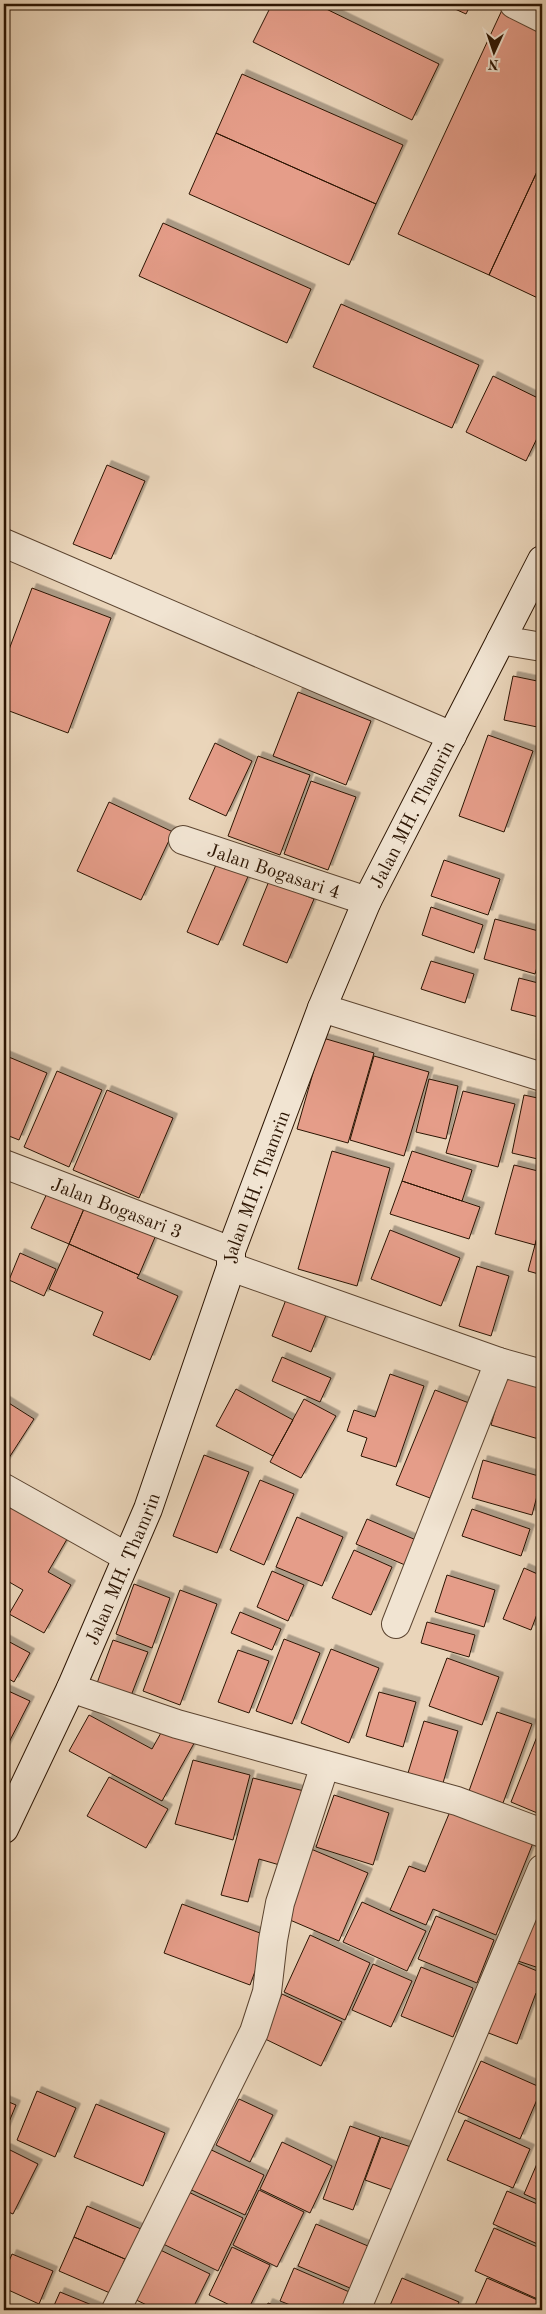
<svg xmlns="http://www.w3.org/2000/svg" width="546" height="2314" viewBox="0 0 546 2314" font-family="'Old Standard TT',serif">
<defs>
<filter id="shadow"><feDropShadow dx="4.5" dy="-4.5" stdDeviation="0" flood-color="#0004"/></filter>
</defs>
<rect width="100%" height="100%" fill="#ead5ba"/>
<filter id="stains"><feTurbulence type="fractalNoise" baseFrequency=".004" numOctaves="4"/><feColorMatrix values="0 0 0 0 .2 0 0 0 0 .09 0 0 0 0 .02 0 0 0 .5 -.17"/></filter>
<radialGradient id="worn" r=".72"><stop offset=".6" stop-color="#630" stop-opacity="0"/><stop offset="1" stop-color="#630" stop-opacity=".3"/></radialGradient>
<!-- building -->
<path fill="#e59d89" stroke="#2b1402" filter="url(#shadow)" d="M272,4H316L439,64L412,120L253,42Z
M444,4H471L466,14Z
M502,10L542,29V161L489,275L398,234Z
M242,74L403,145L376,204L216,133Z
M216,133L376,204L349,265L189,194Z
M542,161V300L489,275Z
M163,223L311,289L287,343L139,276Z
M341,304L479,365L452,428L313,367Z
M493,376L542,400V428L526,461L466,432Z
M107,465L145,481L111,559L73,544Z
M32,588L111,618L68,733L4,709V663Z
M513,676L542,682V728L504,720Z
M298,692L371,721L346,785L273,756Z
M488,735L533,751L504,832L459,816Z
M215,743L252,761L226,816L189,799Z
M258,756L310,775L280,855L228,836Z
M311,781L356,797L328,870L284,854Z
M109,802L173,832L141,900L77,871Z
M219,858L250,872L218,945L187,932Z
M444,860L500,879L488,915L431,896Z
M269,881L314,899L287,963L243,945Z
M431,907L483,925L474,953L422,935Z
M495,919L542,932V951L535,974L484,959Z
M431,961L474,974L465,1003L421,989Z
M519,978L542,984V1018L511,1010Z
M323,1038L374,1053L348,1143L297,1129Z
M4,1055L47,1073L19,1140L4,1134Z
M374,1056L429,1072L404,1156L350,1140Z
M57,1071L102,1090L69,1167L24,1147Z
M429,1079L458,1086L446,1139L416,1132Z
M107,1090L173,1118L139,1198L73,1170Z
M463,1091L515,1104L498,1167L446,1153Z
M524,1095L542,1099V1160L512,1153Z
M332,1151L390,1168L357,1286L298,1269Z
M412,1151L472,1170L462,1201L402,1181Z
M514,1165L542,1172V1219L535,1245L495,1234Z
M402,1181L480,1207L469,1239L390,1214Z
M49,1189L86,1204L69,1244L31,1228Z
M86,1204L156,1235L139,1275L69,1244Z
M542,1219V1275L528,1271Z
M390,1230L460,1258L441,1306L371,1279Z
M69,1244L139,1275L137,1278L178,1296L150,1360L93,1335L103,1312L49,1289Z
M20,1253L56,1269L44,1296L9,1280Z
M477,1266L509,1276L491,1336L459,1326Z
M287,1297L327,1313L311,1352L272,1336Z
M282,1357L331,1378L320,1402L272,1381Z
M390,1374L424,1386L396,1467L361,1456L367,1438L347,1431L354,1410L375,1417Z
M505,1377L542,1387V1440L491,1425Z
M236,1389L293,1420L273,1456L216,1426Z
M435,1390L469,1403L430,1498L396,1485Z
M304,1399L336,1416L301,1478L270,1462Z
M4,1400L34,1419L5,1464H4Z
M204,1455L249,1472L217,1553L173,1536Z
M483,1460L542,1477L532,1515L472,1498Z
M260,1480L294,1494L264,1565L230,1550Z
M4,1498L70,1534L48,1572L71,1585L44,1633L9,1614L23,1590L4,1579Z
M472,1509L530,1529L521,1556L462,1536Z
M297,1517L343,1537L322,1586L276,1567Z
M367,1519L416,1540L405,1565L356,1544Z
M354,1550L392,1567L371,1615L332,1598Z
M524,1568L542,1576V1601L531,1630L503,1619Z
M272,1571L304,1585L288,1621L257,1607Z
M447,1575L495,1590L484,1627L435,1612Z
M134,1584L170,1598L152,1648L116,1634Z
M180,1590L217,1604L180,1705L143,1691Z
M240,1612L281,1629L272,1650L231,1633Z
M427,1622L475,1635L469,1657L421,1643Z
M4,1639L30,1653L14,1682L4,1676Z
M284,1639L320,1653L292,1724L256,1711Z
M113,1640L148,1652L127,1706L93,1694Z
M331,1649L379,1668L349,1743L301,1723Z
M238,1650L269,1661L249,1713L218,1702Z
M447,1658L499,1677L482,1725L429,1706Z
M4,1689L30,1701L4,1752Z
M379,1692L416,1702L403,1747L366,1736Z
M497,1712L532,1724L503,1803L469,1791Z
M89,1715L152,1749L167,1722L197,1738L162,1801L69,1751Z
M424,1721L458,1731L443,1783L408,1773Z
M542,1724V1815L511,1802Z
M193,1760L250,1775L233,1840L175,1824Z
M109,1777L168,1809L146,1848L87,1816Z
M253,1778L304,1791L283,1866L259,1859L248,1902L221,1895Z
M334,1795L389,1813L373,1865L316,1847Z
M451,1809L533,1843L496,1935L433,1909L426,1925L390,1910L409,1866L425,1872Z
M311,1849L368,1873L339,1941L283,1917Z
M362,1902L426,1931L407,1971L343,1942Z
M182,1904L268,1936L250,1985L164,1953Z
M534,1913L542,1916V1969L518,1961Z
M436,1916L494,1940L477,1983L418,1959Z
M310,1935L370,1963L345,2020L284,1992Z
M513,1961L542,1973V1996L536,1993L517,2044L486,2032Z
M373,1964L412,1981L391,2027L352,2010Z
M421,1967L473,1988L453,2037L401,2016Z
M282,1994L342,2022L321,2066L261,2037Z
M481,2061L542,2088L520,2139L458,2112Z
M37,2091L76,2108L55,2157L17,2140Z
M239,2099L273,2115L250,2162L216,2145Z
M4,2100L16,2105L4,2134Z
M96,2104L165,2133L143,2186L74,2157Z
M465,2120L530,2149L513,2188L447,2160Z
M350,2126L380,2137L353,2210L323,2199Z
M381,2137L414,2148L398,2192L365,2180Z
M282,2142L332,2166L310,2213L260,2189Z
M201,2145L264,2175L245,2215L181,2185Z
M6,2148L38,2164L13,2214L4,2210V2152Z
M542,2152V2202L524,2194Z
M180,2188L243,2218L218,2271L155,2240Z
M259,2190L304,2212L277,2267L233,2245Z
M507,2191L542,2206V2246L493,2224Z
M87,2206L141,2229L127,2260L74,2237Z
M316,2224L375,2249L357,2291L298,2266Z
M494,2228L542,2249V2301L475,2271Z
M74,2237L125,2259L110,2293L59,2271Z
M152,2246L210,2274L192,2310H157L128,2296Z
M232,2247L270,2265L248,2310H240L209,2295Z
M12,2254L53,2271L39,2304L4,2288V2273Z
M294,2268L354,2294L347,2310H303L280,2301Z
M402,2278L459,2302L455,2310H388Z
M487,2278L542,2302V2310H473Z
M60,2292L104,2310H52Z
M268,2303L285,2310H265Z"/>
<g fill="none" stroke-linecap="round" stroke-linejoin="round">
<!-- minor casing -->
<g stroke="#5b4430" stroke-width="30">
<g id="minor">
<path d="M514,4L542,18"/>
<path d="M4,543L452,736"/>
<path d="M501,640L542,647"/>
<path id="s1" d="M183,840L367,901"/>
<path d="M322,1008L542,1077"/>
<path id="s2" d="M4,1164L231,1251"/>
<path d="M231,1267L499,1362L542,1374"/>
<path d="M4,1488L127,1557"/>
<path d="M396,1624L499,1362"/>
<path d="M71,1688L177,1724L457,1801L542,1833"/>
<path d="M116,2310L254,2032L267,1992L273,1940L280,1903L325,1765"/>
<path d="M356,2310L542,1869"/>
</g>
</g>
<!-- secondary casing -->
<g stroke="#2b1402" stroke-width="30">
<g id="secondary">
<path id="s3" d="M4,1829L71,1688L148,1509L231,1267V1251L322,1008L367,901L542,560"/>
</g>
</g>
<!-- minor -->
<use href="#minor" stroke="#f1e4d2" stroke-width="28"/>
<!-- secondary -->
<use href="#secondary" stroke="#f1e4d2" stroke-width="28"/>
</g>
<g text-anchor="middle" stroke-width="5" stroke-linejoin="round" paint-order="stroke">
<!-- street labels -->
<g font-size="19" fill="#2b1402" stroke="#f1e4d2">
<text dy="7" stroke="none"><textPath href="#s3" startOffset="1096">Jalan MH. Thamrin</textPath></text>
<text dy="7" stroke="none"><textPath href="#s1" startOffset="96">Jalan Bogasari 4</textPath></text>
<text dy="7" stroke="none"><textPath href="#s3" startOffset="691">Jalan MH. Thamrin</textPath></text>
<text dy="7" stroke="none"><textPath href="#s2" startOffset="121">Jalan Bogasari 3</textPath></text>
<text dy="7" stroke="none"><textPath href="#s3" startOffset="286">Jalan MH. Thamrin</textPath></text>
</g>
</g>
<!-- margin -->
<rect width="546" height="2314" fill="none" stroke="#ead5ba" stroke-width="20"/>
<rect x="5" y="5" width="536" height="2304" fill="none" stroke="#2b1402" stroke-width="2.5"/>
<rect x="10" y="10" width="526" height="2294" fill="none" stroke="#2b1402"/>
<!-- north arrow -->
<g transform="translate(494 52) rotate(183)" stroke="#f1e4d2" stroke-width="4" paint-order="stroke">
<path d="M0-4L9 19L0 12L-9 19Z" fill="#2b1402"/>
<text y="-8" font-size="14" font-weight="bold" text-anchor="middle" fill="#2b1402">N</text>
</g>
<rect width="100%" height="100%" filter="url(#stains)"/>
<rect width="100%" height="100%" fill="url(#worn)"/>
</svg>
